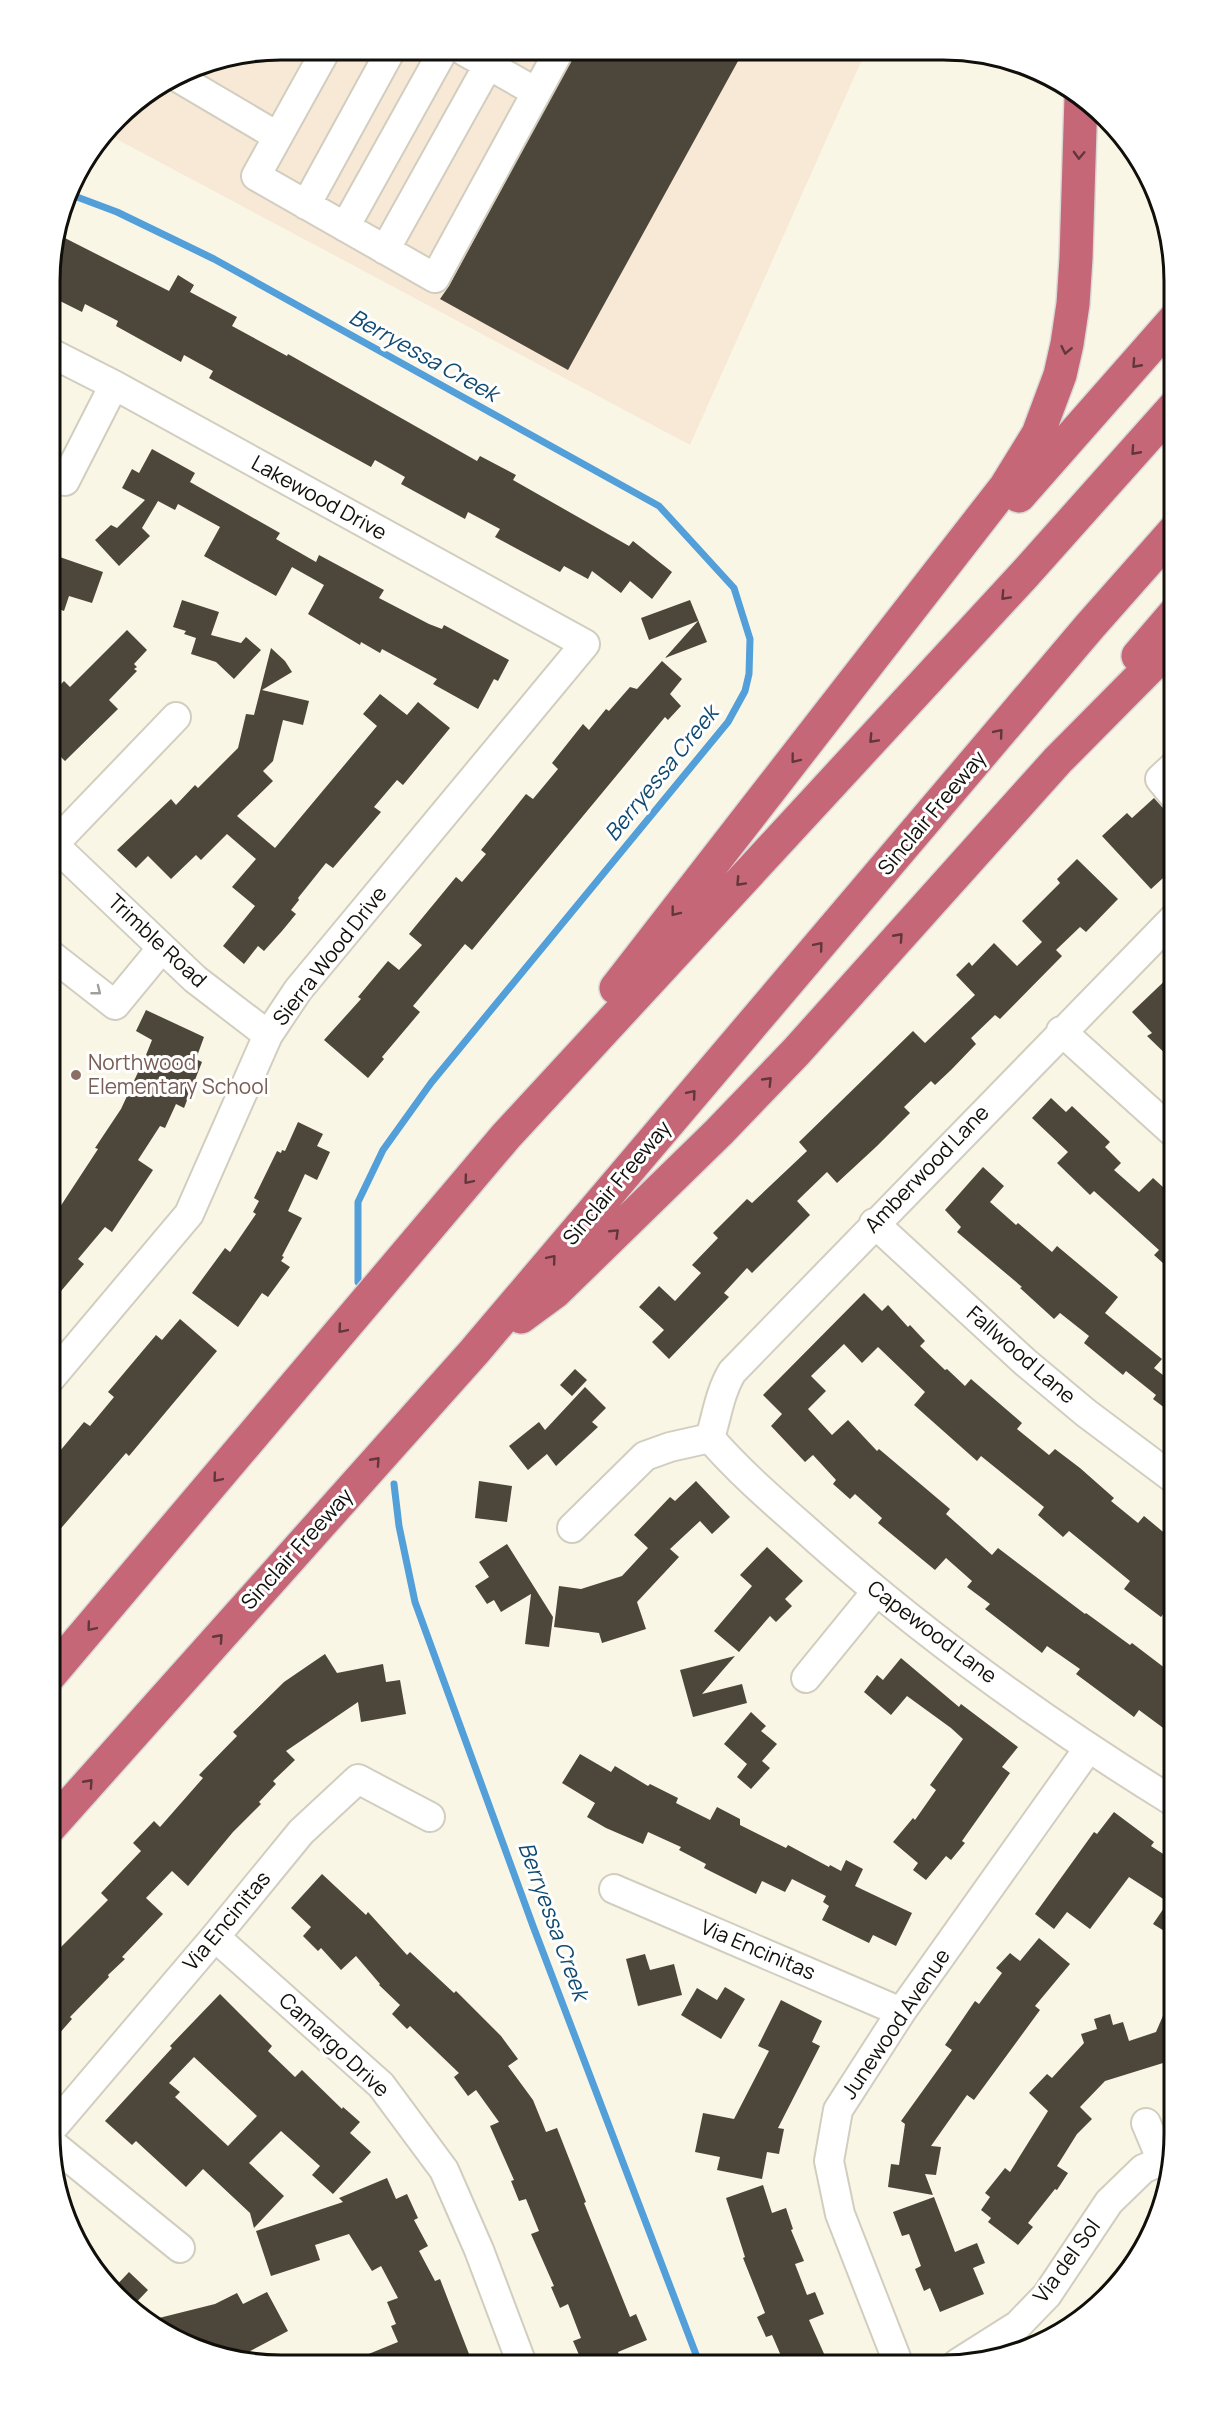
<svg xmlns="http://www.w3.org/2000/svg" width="1224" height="2415" viewBox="0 0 1224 2415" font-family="Manrope,sans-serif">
<rect width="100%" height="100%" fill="#faf6e6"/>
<!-- industrial -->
<path fill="#f8e9d6" d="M281,50L865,53L690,445L107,134L128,107L193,67Z"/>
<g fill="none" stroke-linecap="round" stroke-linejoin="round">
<!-- stream -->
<path stroke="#529fd9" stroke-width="7" d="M69,194L117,212L214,259L659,506L734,588L750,639L749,674L745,691L728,722L431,1083L383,1150L358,1202V1282
M394,1484L399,1526L415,1602L533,1926L700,2365"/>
</g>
<!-- building -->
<path fill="#4d463a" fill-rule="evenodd" d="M576,51L743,52L568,370L440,299L449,286Z
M57,234L169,291L178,275L194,285L190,292L237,317L232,326L287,356L288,354L477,461L480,456L516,475L513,480L629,546L633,541L672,572L652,599L630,581L621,593L592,571L588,579L564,566L560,572L495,537L500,529L468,512L465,519L401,484L405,477L375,460L371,467L209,378L213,371L184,355L181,362L116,326L118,321L85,304L82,312L62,302L51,296V251Z
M152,449L195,473L190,482L280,533L276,539L316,562L319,555L384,590L379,598L429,624L442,629L444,625L509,660L498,681L494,679L478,709L433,684L437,679L382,649L380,653L361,642L360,645L308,614L324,585L292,567L276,596L204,556L220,527L178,504L175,510L158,501L142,528L150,536L119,566L95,540L111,525L117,528L145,500L122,488L132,469L139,473Z
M51,554L103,572L92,603L69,596L64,611L51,606Z
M182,600L219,612L211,635L241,643L246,637L261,650L234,679L216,662L191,654L196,638L184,634L186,631L173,627Z
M690,600L707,642L665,658L698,621L649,640L641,618Z
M127,630L147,650L134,664L137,667L134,669L137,671L109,700L118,709L65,761L59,755L51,764V694L64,681L70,687Z
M271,648L285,661L292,672L262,690L309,701L303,725L283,720L273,761L263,771L273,781L237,816L275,848L377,726L363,714L380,694L407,715L418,702L450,728L403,785L397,780L374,807L381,812L333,868L326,863L298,898L299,900L291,910L296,914L282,931L264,951L258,946L244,964L223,946L255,906L232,887L256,859L227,834L201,860L196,855L171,879L148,856L136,868L117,850L171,799L176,805L195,785L198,788L238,748L246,714L254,715Z
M662,661L682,679L670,694L681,706L668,720L665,717L472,950L465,944L413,1006L420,1012L382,1057L384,1059L368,1078L324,1040L361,999L358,997L388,961L399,970L422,945L409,934L456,877L462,882L486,854L481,850L526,794L533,799L558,769L552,763L583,724L589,730L606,709L609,711L630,687L637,689Z
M1154,798L1162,807L1174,815V868L1151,889L1102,836L1127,813L1132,818Z
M1077,859L1118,899L1086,932L1080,927L1056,950L1062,956L1000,1019L995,1015L971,1038L976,1044L951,1070L935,1085L931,1081L904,1107L910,1113L877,1146L837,1183L827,1172L797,1201L810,1215L752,1273L747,1268L724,1293L729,1297L669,1359L652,1342L664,1330L639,1307L659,1286L675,1301L701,1273L692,1265L718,1238L713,1233L747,1199L752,1203L807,1151L799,1142L913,1031L925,1043L975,995L956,975L969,962L972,966L994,943L1017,966L1042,942L1022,921L1060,883L1057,879Z
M1174,972V1062L1147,1036L1152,1033L1132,1012Z
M146,1010L204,1037L196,1059L202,1062L184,1108L176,1104L165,1128L160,1126L138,1160L153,1170L112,1232L105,1227L78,1259L84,1264L50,1304V1214L58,1205L60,1207L98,1149L95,1148L121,1109L146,1055L152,1040L136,1031Z
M1051,1098L1066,1112L1072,1106L1110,1142L1105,1147L1121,1163L1114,1170L1139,1192L1153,1178L1174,1197V1273L1154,1255L1159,1250L1094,1191L1090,1195L1057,1163L1068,1152L1032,1118Z
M298,1122L323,1134L317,1146L330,1152L317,1180L305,1174L288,1211L302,1218L282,1256L284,1257L281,1261L290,1267L268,1297L262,1293L238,1327L192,1293L225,1248L230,1252L256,1214L253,1212L259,1201L254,1198L277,1151L281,1153L282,1150L285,1151Z
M983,1167L1004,1186L990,1202L1016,1225L1018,1223L1052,1252L1057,1246L1118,1297L1105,1313L1162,1359L1154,1368L1168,1379L1174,1370V1415L1153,1399L1156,1395L1126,1371L1123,1375L1084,1343L1089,1336L1060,1313L1054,1319L1020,1288L1022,1287L957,1232L961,1227L945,1210Z
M864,1293L882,1311L888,1305L908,1327L910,1325L925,1341L920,1346L945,1370L947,1369L965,1386L971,1379L1022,1423L1017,1429L1049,1455L1055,1449L1080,1468L1114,1498L1111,1501L1138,1523L1144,1516L1174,1541V1600L1161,1617L1124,1589L1130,1581L1069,1531L1063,1537L1038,1515L1044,1507L981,1456L977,1461L914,1405L925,1392L878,1347L862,1363L844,1344L811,1376L826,1391L808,1409L832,1435L848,1420L877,1451L879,1449L950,1509L946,1514L992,1555L998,1548L1085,1614L1086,1613L1130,1645L1132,1643L1174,1675V1736L1139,1710L1134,1717L1076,1674L1080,1669L1047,1646L1042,1653L985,1609L990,1604L967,1587L972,1581L946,1558L935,1570L878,1523L882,1518L855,1494L850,1499L833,1484L836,1480L813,1455L805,1462L771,1426L782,1414L763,1395Z
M180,1319L217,1351L129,1456L126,1453L50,1541V1463L84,1422L90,1426L114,1397L108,1392L156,1335L162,1340Z
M575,1369L587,1380L572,1396L560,1385Z
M585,1387L606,1408L592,1422L598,1427L556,1466L547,1454L528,1470L509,1446L539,1422L545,1430Z
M479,1481L512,1486L507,1522L475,1518Z
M696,1481L730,1517L712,1534L700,1521L670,1549L679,1557L637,1602L646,1629L602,1643L599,1633L554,1627L559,1586L581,1589L622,1576L648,1548L634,1535L670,1497L675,1501Z
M507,1544L553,1617L549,1647L525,1644L531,1594L501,1612L494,1600L487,1604L475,1586L489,1577L479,1562Z
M767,1547L803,1581L785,1599L792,1606L776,1622L770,1616L739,1652L714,1631L752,1586L740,1575Z
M325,1654L337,1673L383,1664L386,1682L400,1680L406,1714L361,1722L358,1702L286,1751L295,1760L273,1781L276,1784L259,1802L261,1804L233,1832L188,1886L172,1871L146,1898L163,1914L122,1957L125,1959L108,1975L109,1977L70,2017L72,2019L50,2044V1958L108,1900L101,1893L141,1851L133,1843L154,1821L160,1827L203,1778L199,1775L237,1736L233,1732L284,1682Z
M735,1656L702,1694L742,1684L747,1703L693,1717L680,1670Z
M901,1658L959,1707L961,1704L1018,1747L1002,1767L1010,1773L962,1841L965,1843L951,1860L946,1856L926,1880L913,1870L918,1863L893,1842L913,1818L915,1820L936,1790L930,1785L963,1739L951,1728L907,1696L891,1715L864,1692L877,1675L883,1680Z
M751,1712L766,1726L761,1731L777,1744L762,1761L770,1768L751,1789L737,1777L747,1764L724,1744Z
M580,1754L611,1772L615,1766L648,1786L650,1784L678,1798L676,1803L710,1820L717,1807L740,1819V1825L786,1848L788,1845L829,1867L830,1865L841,1871L846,1860L863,1869L855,1886L912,1913L896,1946L873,1935L869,1943L822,1920L829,1906L823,1902L826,1896L792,1879L785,1892L762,1881L756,1894L704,1868L706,1864L679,1850L681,1847L648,1832L643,1844L606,1828L587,1817L595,1803L562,1783Z
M1114,1812L1154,1842L1151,1846L1174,1861V1937L1153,1924L1168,1902L1129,1877L1090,1929L1067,1912L1054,1929L1035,1914L1094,1832L1097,1834Z
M322,1874L366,1915L368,1912L407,1955L410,1952L454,1993L456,1991L501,2036L518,2059L508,2066L533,2100L546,2132L557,2128L586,2202L584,2203L630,2317L636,2314L647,2340L618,2352L623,2365L583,2364L573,2341L581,2338L568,2304L560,2308L551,2287L554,2286L531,2234L539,2231L526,2199L519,2201L511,2181L514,2180L490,2126L499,2122L476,2090L468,2096L454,2077L459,2073L410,2026L407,2029L392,2014L400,2005L379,1985L380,1984L356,1956L341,1970L321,1948L318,1951L303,1936L311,1927L291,1908Z
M1039,1938L1070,1964L1035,2006L1040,2010L974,2100L967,2095L931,2146L941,2147L936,2175L925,2174L933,2195L888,2187L891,2164L899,2165L905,2124L901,2121L952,2050L945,2045L975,2001L979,2004L1002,1973L996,1968L1010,1953L1020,1961Z
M645,1954L650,1970L674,1964L682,1995L638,2006L626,1959Z
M725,1987L745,1999L721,2039L681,2015L697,1988L717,2000Z
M1174,1990V2068L1163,2063L1105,2081L1080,2107L1092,2119L1077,2134L1057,2166L1068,2173L1057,2190L1055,2189L1028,2223L1033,2227L1018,2245L988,2222L991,2218L981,2210L990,2197L985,2193L1005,2168L1010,2172L1048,2111L1029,2093L1047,2074L1052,2078L1084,2043L1081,2034L1097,2029L1094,2019L1110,2014L1113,2025L1123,2022L1129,2041L1156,2032Z
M220,1994L272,2046L268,2051L295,2077L302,2070L342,2109L343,2107L360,2122L350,2133L371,2152L333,2194L312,2175L320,2166L281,2131L249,2163L284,2196L254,2228L250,2213L203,2169L186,2187L136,2141L132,2145L105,2121L172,2048L170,2046ZM194,2057L257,2116L228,2146L175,2097L180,2092L169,2083Z
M781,2000L822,2021L812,2042L820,2046L778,2128L784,2129L779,2154L767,2152L762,2179L717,2170L720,2157L695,2152L703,2113L734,2119L769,2051L758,2046Z
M387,2178L396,2199L407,2194L418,2218L414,2220L428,2246L419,2251L435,2281L440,2279L469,2354L460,2358L463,2364H344L398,2342L391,2326L396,2324L387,2302L398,2298L381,2266L372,2271L349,2234L315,2245L320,2260L271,2276L256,2231L343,2202L339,2198Z
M763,2185L772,2213L786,2208L793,2229L791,2230L804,2261L795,2264L807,2295L815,2292L824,2314L809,2320L829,2365H785L772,2335L766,2337L757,2317L765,2313L743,2258L745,2257L726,2198Z
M934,2197L955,2252L977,2243L985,2263L973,2268L984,2294L940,2312L930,2288L924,2291L915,2269L921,2266L909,2234L902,2236L893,2212Z
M129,2272L148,2290L130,2309L112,2290Z
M267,2292L288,2331L235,2359L179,2342L147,2321L215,2304L237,2293L243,2304Z"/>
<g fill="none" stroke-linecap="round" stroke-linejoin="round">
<!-- minor casing -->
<g stroke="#d2cebf" stroke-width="32">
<path id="minor" d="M326,50L256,176L435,278L559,51
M464,51L536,92
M177,77L277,136
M306,205L391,50
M345,227L443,51
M385,250L496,51
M65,481L114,385
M1174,796L1160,779L1174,766
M51,842L195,979L268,1035
M54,844L176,717
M51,955L115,1005L162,948
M1061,1031L1174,1133
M874,1223L1025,1362L1086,1413L1174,1479
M50,1379L189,1214L268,1035L298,990L585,644L114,385L51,353
M710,1438C717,1415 720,1392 732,1372L1174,918
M710,1438C742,1475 779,1506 815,1538C925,1636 1049,1725 1174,1802
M572,1528L645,1456L670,1447L710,1438
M806,1678L876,1592
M614,1889L901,2012
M215,1937L381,2085L444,2170L479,2250L522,2364
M1146,2123L1162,2161
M50,2131L215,1937L301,1832L358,1779L430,1817
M51,2143L180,2248
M958,2363L1018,2325L1047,2295L1109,2202L1143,2169L1172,2156
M899,2365L840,2214L829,2161L838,2110L901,2012L1088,1749"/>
</g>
<!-- highway casing -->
<g stroke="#d9d9d8" stroke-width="36">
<path id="highway" d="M1019,496L1174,320
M1138,656L1174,614
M616,988L1006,486L1038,434L1060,375L1067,344L1073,304L1076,258L1081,97
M521,1317L555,1292L719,1132L796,1052L1058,760L1174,643
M50,1675L506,1136L1024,575L1174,407
M50,1827L474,1352L1090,626L1174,531"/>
</g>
<!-- minor -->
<use href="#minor" stroke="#fff" stroke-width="28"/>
<!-- highway -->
<use href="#highway" stroke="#c66777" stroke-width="33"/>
</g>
<!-- one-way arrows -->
<defs><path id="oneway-chevron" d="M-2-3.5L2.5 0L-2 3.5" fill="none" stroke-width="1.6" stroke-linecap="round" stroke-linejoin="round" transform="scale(1.5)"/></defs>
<g stroke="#62373b">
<use href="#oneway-chevron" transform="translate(1079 155) rotate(92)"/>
<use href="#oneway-chevron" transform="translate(1066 350) rotate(102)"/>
<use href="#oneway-chevron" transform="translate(1136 364) rotate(132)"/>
<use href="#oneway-chevron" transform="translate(1135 451) rotate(132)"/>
<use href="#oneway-chevron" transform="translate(1005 596) rotate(133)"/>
<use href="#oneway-chevron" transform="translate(999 733) rotate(-50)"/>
<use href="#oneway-chevron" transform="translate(873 739) rotate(133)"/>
<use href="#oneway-chevron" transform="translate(795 759) rotate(128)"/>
<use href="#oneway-chevron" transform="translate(740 882) rotate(133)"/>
<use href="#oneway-chevron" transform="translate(675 912) rotate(128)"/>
<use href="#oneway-chevron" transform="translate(899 937) rotate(-48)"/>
<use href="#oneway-chevron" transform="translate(819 946) rotate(-50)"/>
<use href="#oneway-chevron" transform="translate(768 1081) rotate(-46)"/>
<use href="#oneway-chevron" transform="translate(692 1094) rotate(-50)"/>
<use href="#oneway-chevron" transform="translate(468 1180) rotate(130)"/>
<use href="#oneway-chevron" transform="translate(615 1233) rotate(-44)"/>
<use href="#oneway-chevron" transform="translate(552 1259) rotate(-50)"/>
<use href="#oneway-chevron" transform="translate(342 1329) rotate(130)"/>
<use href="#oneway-chevron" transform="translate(376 1461) rotate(-48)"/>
<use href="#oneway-chevron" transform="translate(217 1478) rotate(130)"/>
<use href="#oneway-chevron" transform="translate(91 1627) rotate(130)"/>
<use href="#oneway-chevron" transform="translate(219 1638) rotate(-48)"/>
<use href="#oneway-chevron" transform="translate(89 1783) rotate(-48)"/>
</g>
<use stroke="#a09f9d" href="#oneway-chevron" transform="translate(97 991) rotate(38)"/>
<!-- markers -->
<circle fill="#8d6e63" stroke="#fff" stroke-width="2" cx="76" cy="1075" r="6"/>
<g text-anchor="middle" stroke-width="6" stroke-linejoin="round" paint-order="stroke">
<!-- street labels -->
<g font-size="21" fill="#110f0a" stroke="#fff">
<text transform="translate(319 498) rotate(29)" y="7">Lakewood Drive</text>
<text transform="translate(932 813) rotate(-50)" y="7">Sinclair Freeway</text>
<text transform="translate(157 941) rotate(43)" y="7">Trimble Road</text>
<text transform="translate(330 956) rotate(-52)" y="7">Sierra Wood Drive</text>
<text transform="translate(927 1169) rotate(-46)" y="7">Amberwood Lane</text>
<text transform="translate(617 1183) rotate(-50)" y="7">Sinclair Freeway</text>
<text transform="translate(1021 1355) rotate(41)" y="7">Fallwood Lane</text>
<text transform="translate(297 1549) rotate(-48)" y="7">Sinclair Freeway</text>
<text transform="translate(932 1632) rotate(37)" y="7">Capewood Lane</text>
<text transform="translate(227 1921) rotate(-50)" y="7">Via Encinitas</text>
<text transform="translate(758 1950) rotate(23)" y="7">Via Encinitas</text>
<text transform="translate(896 2024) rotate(-56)" y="7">Junewood Avenue</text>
<text transform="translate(334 2045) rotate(43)" y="7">Camargo Drive</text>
<text transform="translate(1067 2261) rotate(-54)" y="7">Via del Sol</text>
</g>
<!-- education labels -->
<g font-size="21" fill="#785e54" stroke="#fff" text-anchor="start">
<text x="88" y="1070">Northwood<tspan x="88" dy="24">Elementary School</tspan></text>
</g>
<!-- water labels -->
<g font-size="22" font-style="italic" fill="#104a71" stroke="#fff">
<text transform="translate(424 355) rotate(29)" y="8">Berryessa Creek</text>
<text transform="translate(661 773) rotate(-51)" y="8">Berryessa Creek</text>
<text transform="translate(554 1921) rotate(70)" y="8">Berryessa Creek</text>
</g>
</g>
<!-- crop -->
<path d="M0 0H1224V2415H0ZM281 60H943A221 221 0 0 1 1164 281V2134A221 221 0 0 1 943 2355H281A221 221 0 0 1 60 2134V281A221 221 0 0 1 281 60Z" fill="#fff" fill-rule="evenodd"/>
<path fill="none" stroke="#110f0a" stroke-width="3" d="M281 60H943A221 221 0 0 1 1164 281V2134A221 221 0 0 1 943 2355H281A221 221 0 0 1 60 2134V281A221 221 0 0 1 281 60Z"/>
</svg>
